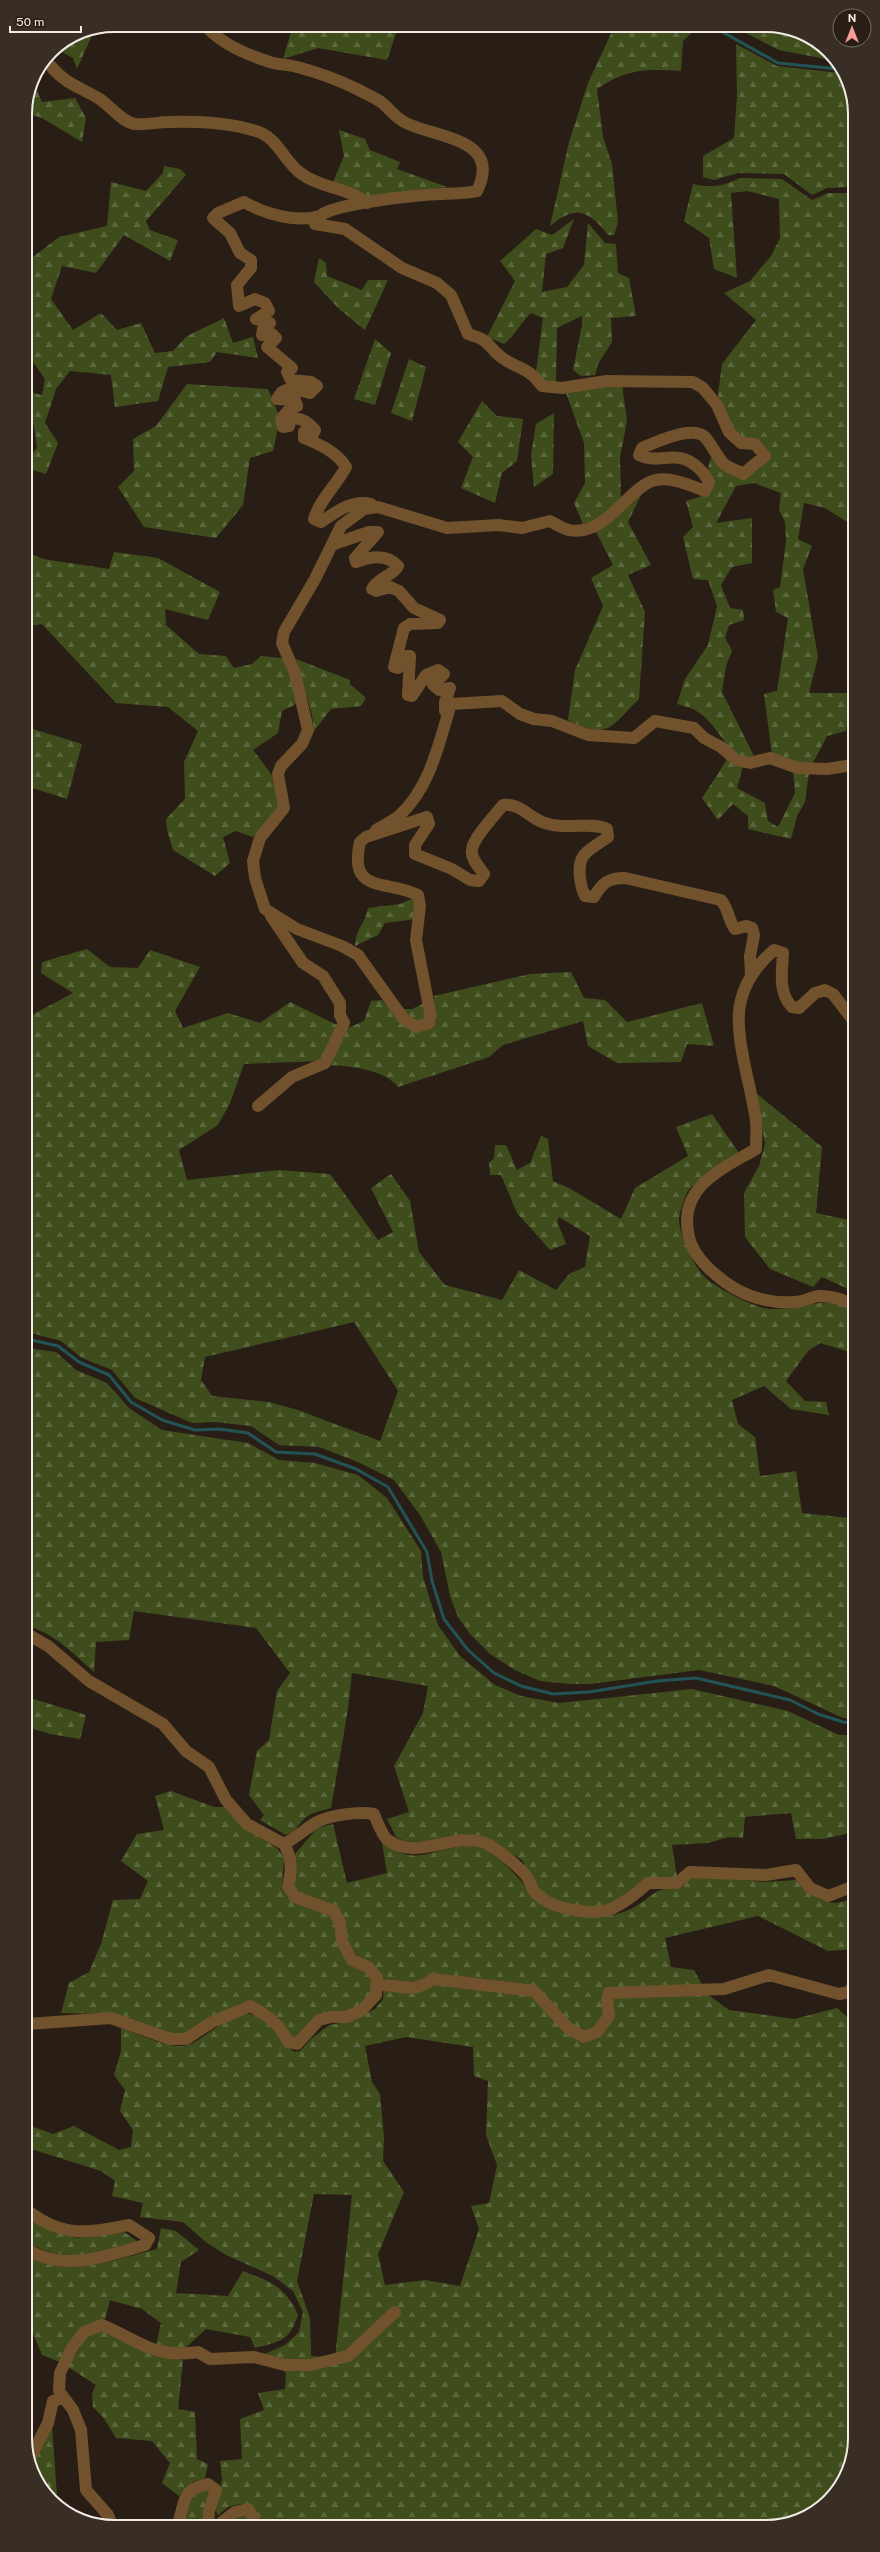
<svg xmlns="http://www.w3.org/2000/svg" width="880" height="2552" viewBox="0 0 880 2552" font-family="'Public Sans',sans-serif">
<defs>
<pattern id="forest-firs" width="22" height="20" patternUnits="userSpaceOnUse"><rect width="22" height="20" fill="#3f4d1c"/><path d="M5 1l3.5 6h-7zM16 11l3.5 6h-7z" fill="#5b673d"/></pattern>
</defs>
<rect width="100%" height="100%" fill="#291e15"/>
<!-- forest -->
<path fill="url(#forest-firs)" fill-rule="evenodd" d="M293,25H399L387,60L318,48L283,59Z
M615,25H700L683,41L681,71C646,69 628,68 597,89L603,137L612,164L618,222L614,235H608C588,210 576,205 550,226L569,142L588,83Z
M730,25H772L821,43L831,60L779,50Z
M92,29V35L77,69L73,58L55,48L80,32Z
M736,44L777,66L840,73L852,90V187L827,188L812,195L784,174L738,173L714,180L703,177V156L734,138L737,96Z
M32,79L42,102L75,98L86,118L82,142L42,118L25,113Z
M339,130L365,139L370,150L400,162L397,169L447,187L368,200L333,182L344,156Z
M164,166L180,169L186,175L146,221L150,230L178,240L170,261L124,235L96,273L62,266L51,299L73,330L101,313L117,330L141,323L155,353L173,351L187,336L224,318L233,343L253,337L258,358L217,352L210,362L168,367L158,401L115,407L111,375L70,371L56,389L45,423L58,443L46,474L26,468V454L31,455L37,448L34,425L26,423V391L42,395L45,379L25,351V263L59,237L107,226L111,182L146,191L163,173Z
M740,178L782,179L812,200L828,193H852V525L825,508L804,503L798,539L812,546L803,569L818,657L809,693H853L846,731L827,736L812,765L772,756L764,694L777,691L788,618L776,612L773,590L780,587L786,541L785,522L779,510L781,493L754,483L736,486L716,523L752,518V563L732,567L721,585L730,608L743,610L744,620L729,625L725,638L732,651L726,666L722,692L755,758L738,757C723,743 714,721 695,710C690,707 683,706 677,704L685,679L708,645L717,606L708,580L693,579L683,537L693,527L686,501L706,495L712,481L708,467L713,452L743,477L758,470L769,456L764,445L742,437L732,430L718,395L722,364L756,320L724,293L750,281L771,256L780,238L779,199L747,191L731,193L737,278L714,269L709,238L684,221L693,184C711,189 723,186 740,178Z
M574,219L563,248L546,254L542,292L567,287L584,265L588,223L605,243L616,244L618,273L629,278L636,316L611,318L612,342L598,364L595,375L581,376L573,370L582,325V316L557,328L556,381L552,384L543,380L536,371L543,318L531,313C521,323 515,335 504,344L487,337L515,281L500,261L536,229L552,235Z
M319,258L326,263L327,276L362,290L368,280H388L365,330L339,309L314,282Z
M375,339L391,353L375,405L354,399Z
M409,359L426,367L412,421L391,413Z
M187,384L268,389L280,418L273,451L250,458L243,505L216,538L144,527L118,487L134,471L133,439L156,426Z
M622,384L627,421L620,457L621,501L603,518L583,524L574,503L585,483L584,443L566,393Z
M482,401L497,416L523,419L517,461L502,473L495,503L461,488L473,457L458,442Z
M554,413L553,474L534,487L531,455L536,424Z
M642,493L628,522L651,565L628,575L645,612L639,699C610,727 609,741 568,720L575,670L603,606L591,578L613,565L595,530Z
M26,552L43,559L109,569L114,552L158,558L220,592L208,620L165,609L166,625L199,654L226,656L234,668L252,664L261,656L283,658L291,676L298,703L282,711L278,733L253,750L272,775L279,808L253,837L236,831L223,837L230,863L215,876L173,850L167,830L166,819L185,799L184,762L198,731L168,707L116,703L42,624L26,627Z
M296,659L350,680V684L366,698L361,706L331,709L314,731L312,715Z
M26,727L82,744L67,799L26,786Z
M728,758L743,766L737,788L765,803L768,821L778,827L795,793L793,771L809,772L805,802L797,816L791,839L748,829V816L733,804L718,820L702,798Z
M416,897V919L385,923L378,935L355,946C355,930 365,924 368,908L400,904Z
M87,949L110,967L138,968L150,950L200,967L175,1011L183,1028L228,1013L260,1023L290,1002L339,1026L321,1061L244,1064L230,1103L218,1125L179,1150L187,1180L279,1170L330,1174L378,1240L393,1232L371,1188L391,1174L410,1201L419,1252L445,1285L502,1300L519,1270L556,1290L569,1274L585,1267L590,1236L559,1217L557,1221L566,1244L550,1250L517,1213L501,1175H490L489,1163L494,1158L495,1145H506L517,1170L530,1163L541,1136L548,1139L553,1181L569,1188L621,1219L635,1188L688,1156L676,1127L712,1114L741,1156C729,1162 696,1180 688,1191C685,1197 680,1211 679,1217C678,1233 695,1270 708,1280C721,1290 754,1308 771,1309C801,1310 825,1294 854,1310L853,1353L820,1343L808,1351L786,1381L805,1401L826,1402L829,1415L791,1409L764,1386L732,1400L738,1424L755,1437L760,1476L796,1471L802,1513L849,1518L854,1510V1719L843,1718L774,1686L699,1670L590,1684H569L540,1681L515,1670L490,1654L470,1634L458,1617L450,1596L441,1552L420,1515L394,1480L358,1462L319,1447L279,1445L251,1426L215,1422L192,1423L135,1398L112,1370L82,1358L61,1341L27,1332L26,1018L73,993L41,973L42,962ZM354,1322L398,1391L380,1441L298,1410L269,1402L212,1396L201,1380L205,1357Z
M571,972L584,998L605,1000L627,1022L702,1003L714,1046L687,1044L681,1062L617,1063L588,1046L583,1021L503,1045L489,1057L398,1087C384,1069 350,1066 328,1065L348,1028L364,1021L371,1001L382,1000L399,1020L413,1029L434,1017V996L530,974Z
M426,1002L427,1021L416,1024L400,1009H412Z
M756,1093L822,1147L816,1213L853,1221L854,1298L849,1296L846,1288L822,1277L813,1287L770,1269L745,1237L744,1193L759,1166L765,1144Z
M27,1348L56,1352L76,1370L107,1383L129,1408L162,1430L248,1443L279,1460L315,1463L358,1475L387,1498L421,1551L423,1577L438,1625L460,1656L495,1685L521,1696L559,1703L692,1689L788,1711L839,1735H854V1832L823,1839H796L791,1813L745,1817L743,1838L729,1837L708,1843L672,1845L677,1877L613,1905L586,1908L549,1899L537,1890L522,1860L489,1840L468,1834L429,1841L406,1842L396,1837L387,1819L409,1812L394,1766L423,1713L428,1686L352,1673L348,1709L331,1808C321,1811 311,1812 303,1820C297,1827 296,1831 286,1835L260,1820L264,1815L249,1795L257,1751L269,1740L277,1691L290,1673L256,1628L134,1611L129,1640L96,1642L94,1672C74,1654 54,1633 27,1626Z
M27,1697L86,1715L80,1739L50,1734L27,1727Z
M171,1791L214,1807H224L245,1828L277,1848L284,1858L282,1886L288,1898L332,1915L365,1971L373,1979L372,1993L362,2006L349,2014H331L296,2041L291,2039L286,2027L269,2010L256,2003L244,2002L237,2005L209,2019L186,2035L172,2036L113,2014L61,2013L69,1983L89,1972L101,1944L113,1900L140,1899L148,1881L121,1861L137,1834L164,1830L155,1796Z
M333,1824L347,1883L387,1873L382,1843C389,1847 397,1852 404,1854C429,1861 453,1839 484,1849C493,1852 515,1873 521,1881C527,1888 529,1895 538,1901C563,1918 603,1922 631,1909C654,1897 650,1888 682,1887L693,1876L766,1882L796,1880C812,1897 831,1912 854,1896V1949L828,1951L758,1916L665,1938L671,1967L694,1970L707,1994L729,2010L794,2019L837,2008L854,2023L855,2439L837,2492L790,2524L264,2526L257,2511L250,2504C235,2504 228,2505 218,2516L216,2511L222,2479L220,2461L242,2459L240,2419L264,2410L258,2393L285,2389L286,2373L279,2366L260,2356L285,2345L299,2332L303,2312L293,2291L273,2276L226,2255L207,2243L183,2222L140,2217L143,2203L112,2196L115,2181L101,2171L28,2148V2125L53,2134L74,2126L119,2150L131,2147L133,2130L120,2111L125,2090L114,2075L121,2051V2028C137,2033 173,2051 188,2045C208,2038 233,2006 257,2016C271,2022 280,2041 294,2052L300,2051L311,2039L329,2025L352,2021L375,2009L383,1999L384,1985C363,1963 349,1952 343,1922L297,1894L294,1885L295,1854L317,1828ZM406,2037L473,2047L474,2076L488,2081L486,2135L497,2165L489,2203L471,2206L479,2229L460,2286L425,2280L385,2285L378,2254L404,2192L383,2161L384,2137L380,2094L372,2082L365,2046ZM314,2194L352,2195L335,2358L311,2356L310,2318L297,2281Z
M28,2215L58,2233L78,2238L124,2232L140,2243C100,2254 67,2264 28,2243Z
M161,2228L176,2231L199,2250L181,2262L176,2293L228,2296L243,2271C271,2282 285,2286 298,2315C289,2342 280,2341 255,2348L250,2337L206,2329L183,2350L156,2346L161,2323L142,2309L110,2300L105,2319L83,2328L60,2362L42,2355L28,2322V2255C69,2278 114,2260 157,2249Z
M102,2330L153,2355L183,2360L178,2409L195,2412L197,2459L208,2464L205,2478L193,2482L179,2496L162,2483L170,2463L152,2441L116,2438L103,2417L93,2407L92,2394L96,2385L68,2367L87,2336Z
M52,2424L57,2496L56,2503L31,2466Z
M209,2488C210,2500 203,2514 201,2526H180L190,2495Z
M249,2514L248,2526H219L221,2522Z"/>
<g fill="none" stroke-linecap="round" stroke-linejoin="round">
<!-- stream -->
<path stroke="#225456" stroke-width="3" d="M710,25L778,63L838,69
M27,1339L58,1346L79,1362L109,1375L131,1402L162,1420L195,1430L219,1429L248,1433L276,1452L315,1454L356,1469L388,1487L427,1552L432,1581L444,1619L468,1650L494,1673L521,1686L553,1694L589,1692L657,1681L696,1678L790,1700L818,1714L843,1722L854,1723"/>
<!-- minor -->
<path stroke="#71522d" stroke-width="12" d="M205,25C219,42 245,54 267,61C276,65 287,64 297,67C317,72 338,80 357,89C364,93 374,97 381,102C390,109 394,117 406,123C436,138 503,138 477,191C465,194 453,193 441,194C419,195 334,203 320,216C318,218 317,222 315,224L345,229L402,268L437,283L451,295L468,334C492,341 485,344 501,357C518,370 526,365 542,386L562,388L607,381L693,382L703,388L717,405L729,432L741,443L755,444L765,456L743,474C737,470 728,468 723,463C716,455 712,445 705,437C692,425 656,442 642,448L639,455C658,465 675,449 695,465C702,471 705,474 709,482L705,491C688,484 663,473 646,484C623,497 602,537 569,530C563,529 556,524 550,521L522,528L499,525L447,528L378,507L364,509L341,526L315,579L284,632L282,643L295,673L308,730L302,744L281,766L278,774L284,808L260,838L253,861L255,878L265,909L297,929L342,946L358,955L403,1018L416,1027L429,1023L430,1012L416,940L420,906L418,895C386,879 348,895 360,842L366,837L427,817L429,824L415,845V854L452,869L470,880L479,881L484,874C479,867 470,858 472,849C474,837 495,815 503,805C519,803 528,816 542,822C564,831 590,821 607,829L608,837C589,851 577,852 580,878C581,885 582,890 585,896L594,897C602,883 608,878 625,878L721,900C729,909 728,920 735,929L746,926L752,928L754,935L750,956L751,976
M45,59C64,84 74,84 98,98C110,105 121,122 135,124C146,125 158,122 169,122C198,121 227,122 256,131C277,137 283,159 299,172C319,188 347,187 367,203
M320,216C296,223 265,214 244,202L218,213L213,218L230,233L240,253L251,260V268L237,285L239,306L255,299L265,303L269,311L256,319L270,323L263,329L262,335L272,334L276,338L267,347L292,368L287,372L291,380L311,382L317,386L310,393L290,388L282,392L277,399L295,400L297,406L288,411L281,419L283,427L289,426L291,418C302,418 308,422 315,430L313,434L304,432V438C319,444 337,452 346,467C336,486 320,499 314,519L321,522C336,512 352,499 371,504
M334,544L369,532H378L355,558L356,562C370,557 386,553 398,566C393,576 379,577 372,589L376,591L390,587L399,591L414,608L440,620L438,623L410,624L404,628L394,667L398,668L406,656H410L408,695L412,696L426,675L438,670L444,674L433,685L439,690L450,688L445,702V711
M376,830C384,825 393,821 400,815C431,786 439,742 451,704L502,701L520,714L534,719L552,721L588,735L634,738L655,721L694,728L704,738L721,747L736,760L750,763L770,758L798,768L827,769L853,765
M853,1020L833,994L825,990L815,993L799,1008L792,1007C778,993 782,971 783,953L774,950C759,963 746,980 741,1000C732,1032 752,1088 756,1121C757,1130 756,1140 756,1149C722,1169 680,1186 688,1232C690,1249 702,1263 715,1274C737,1294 765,1304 795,1302C803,1302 811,1297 819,1296C831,1296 843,1299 854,1305
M258,1106L292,1077L325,1063L344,1023L340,1015V1003L323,976L303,963L271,916
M27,1634L48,1646L89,1681L163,1724L186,1751L209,1767L226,1800L247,1824L284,1844C296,1838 304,1830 315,1823C329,1815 359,1811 374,1814C377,1821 382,1836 388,1840C416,1862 454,1831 485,1843C495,1847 521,1868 527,1877C530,1881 531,1887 534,1891C548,1909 593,1917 613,1908C626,1902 637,1893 648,1883H677L690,1872L766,1875L796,1870L810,1888L828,1896L854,1886
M376,1985C400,1984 412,1995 433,1979L534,1991L568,2028L584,2037L597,2032L609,2016L607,2000L609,1993L724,1989L769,1975L839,1994L849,1992L854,1984
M28,2024L111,2018L170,2039H186L212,2022L250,2006C267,2015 280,2024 288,2042L297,2044L319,2020L331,2017H347L362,2010L376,1995L377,1977L368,1967L352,1960L342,1941L340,1923L334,1911L295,1897L288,1886C292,1870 292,1858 284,1844
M28,2211C64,2238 87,2233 129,2225L149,2238L145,2245C107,2256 65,2272 28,2250
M28,2462L48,2423L53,2401L64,2398
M177,2526C186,2504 179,2490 208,2484L216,2490L209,2511L208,2526
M217,2526L235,2512L248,2509L254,2518L249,2526
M109,2527L111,2523L108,2515L86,2490L81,2430L73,2410L59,2391L60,2373L72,2348L84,2332L102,2325C140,2341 154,2359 198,2352L210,2359L254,2357L285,2365H311L348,2356L395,2312"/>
</g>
<!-- crop -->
<path d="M0 0H880V2552H0ZM114 32H766A82 82 0 0 1 848 114V2438A82 82 0 0 1 766 2520H114A82 82 0 0 1 32 2438V114A82 82 0 0 1 114 32Z" fill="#392e26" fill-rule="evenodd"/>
<path fill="none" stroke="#f3ebe5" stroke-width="2" d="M114 32H766A82 82 0 0 1 848 114V2438A82 82 0 0 1 766 2520H114A82 82 0 0 1 32 2438V114A82 82 0 0 1 114 32Z"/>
<!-- north arrow -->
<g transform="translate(852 28)"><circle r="19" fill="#291e15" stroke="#7a7068"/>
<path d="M0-3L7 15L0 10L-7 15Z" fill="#f59b98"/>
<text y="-6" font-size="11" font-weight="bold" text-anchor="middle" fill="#f3ebe5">N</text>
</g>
<!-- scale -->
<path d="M10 26v6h71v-6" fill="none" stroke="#f3ebe5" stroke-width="2"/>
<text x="16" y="26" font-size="12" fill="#f3ebe5" stroke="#291e15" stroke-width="3" paint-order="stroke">50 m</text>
</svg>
